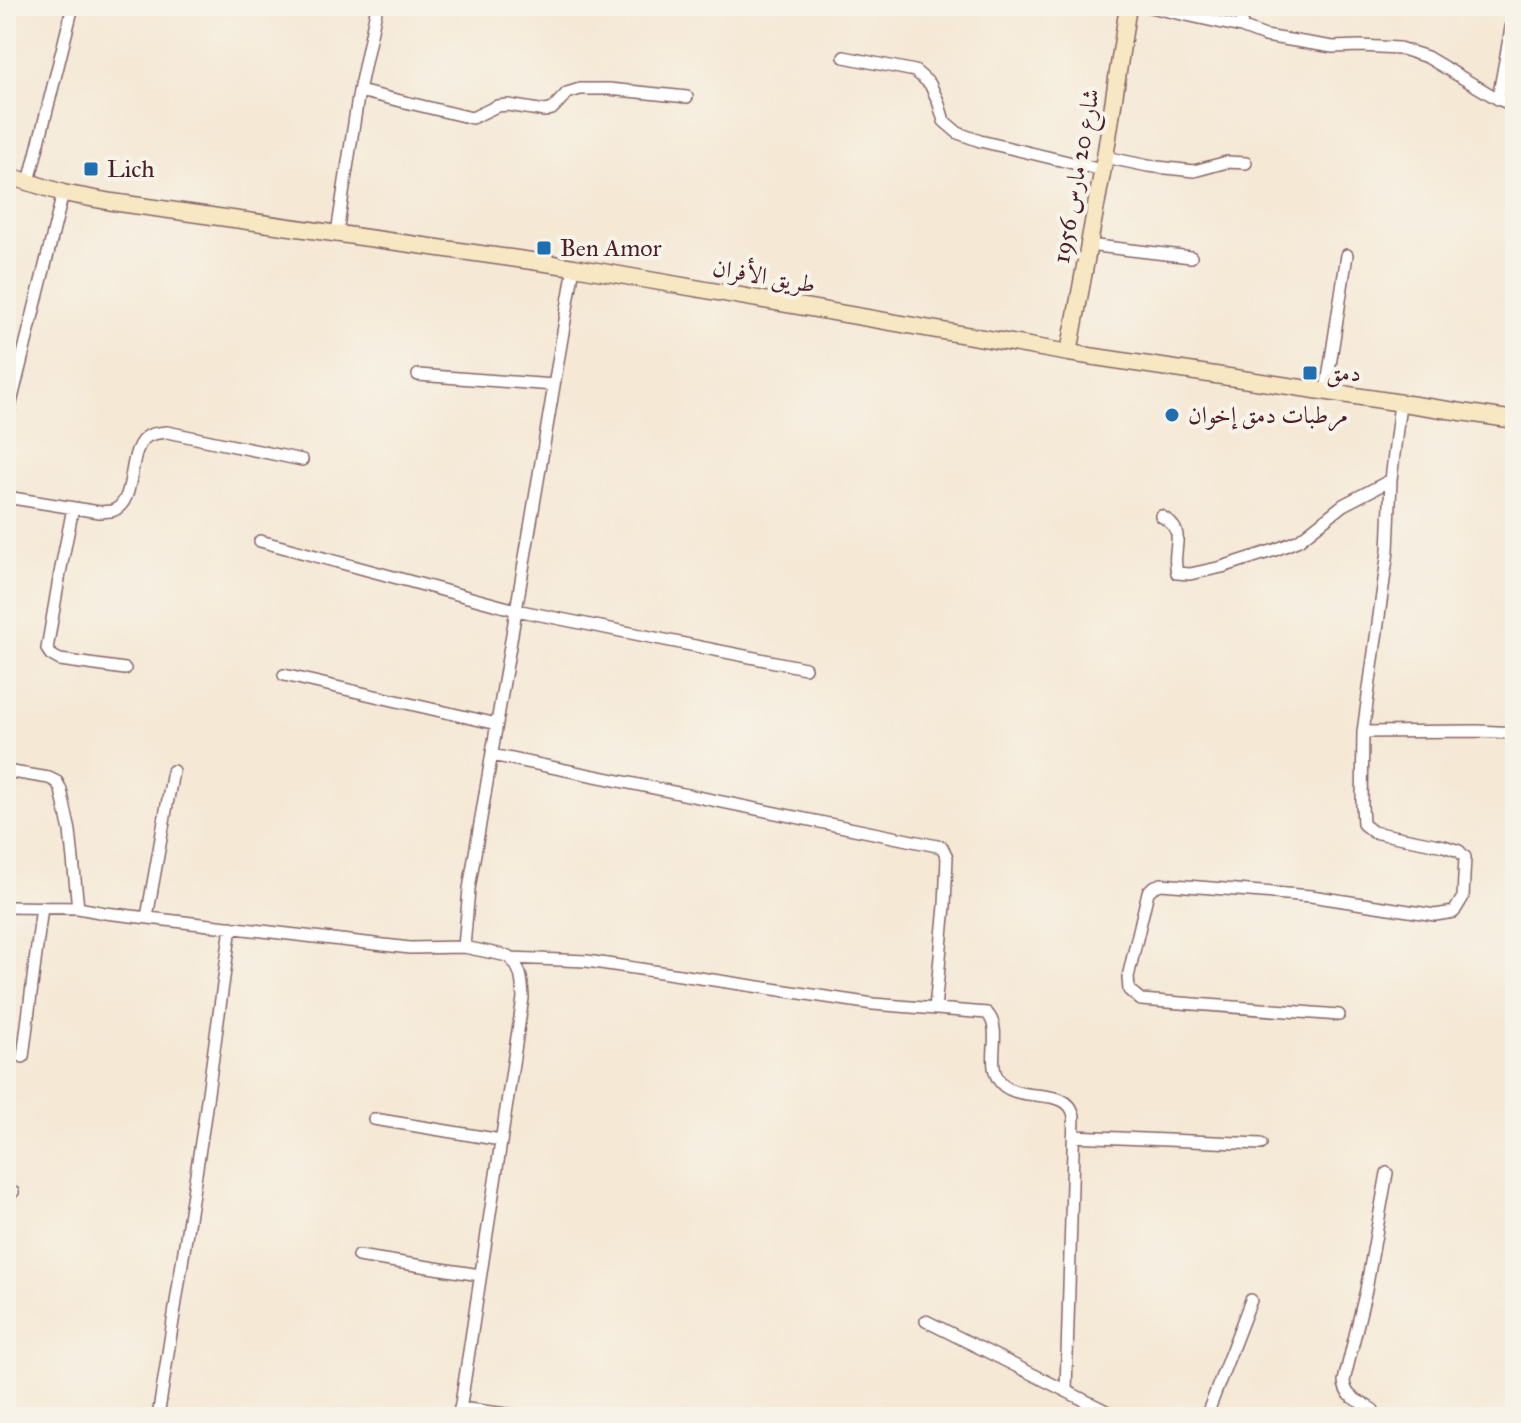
<svg xmlns="http://www.w3.org/2000/svg" width="1521" height="1423" viewBox="0 0 1521 1423" font-family="'IM FELL Great Primer',Amiri,serif">
<rect width="100%" height="100%" fill="#f7f3e8"/>
<filter id="ink" filterUnits="userSpaceOnUse"><feTurbulence type="fractalNoise" baseFrequency=".0125" numOctaves="2"/><feDisplacementMap in="SourceGraphic" scale="16" xChannelSelector="R" yChannelSelector="G"/><feConvolveMatrix kernelMatrix="1 2 1 2 8 2 1 2 1" color-interpolation-filters="sRGB"/></filter>
<filter id="wash" filterUnits="userSpaceOnUse"><feTurbulence type="fractalNoise" baseFrequency=".006" numOctaves="4" result="noise"/><feDisplacementMap in="SourceGraphic" scale="32" xChannelSelector="R" yChannelSelector="G"/><feGaussianBlur stdDeviation="1.8" result="paint"/><feColorMatrix in="noise" values="0 0 0 0 0 0 0 0 0 0 0 0 0 0 0 0 0 1.4 0 .05"/><feComposite in="paint" operator="in"/></filter>
<g filter="url(#wash)">
<rect width="100%" height="100%" fill="#f5e8d5"/>
</g>
<g filter="url(#ink)">
<g fill="none" stroke-linecap="round" stroke-linejoin="round">
<!-- street casing -->
<g stroke="#866566" stroke-width="14">
<path id="street" d="M1145,6L1241,27L1265,36L1333,47L1360,46L1399,48L1427,57L1498,99L1515,106
M1241,27L1244,6
M844,57L915,71L930,84L938,101L944,121L958,133L980,141L1102,170
M359,91L472,118L497,106L508,105L545,111L552,109L567,93L580,89H609L687,97
M1498,99L1515,6
M1105,157L1148,166L1194,171L1227,162L1246,163
M29,182L73,6
M337,233L359,91L377,6
M1088,245L1191,257
M418,375L554,385
M1326,391L1347,255
M6,423L63,193
M6,497L99,512C101,512 110,511 112,511C139,502 125,449 148,436C154,433 160,433 167,432L302,460
M73,508L60,573L47,649L51,655L60,660L125,669
M1161,516C1190,533 1170,546 1177,573L1190,574L1222,567L1275,550L1299,540L1343,505L1391,480
M260,541L516,610L805,668
M284,675L497,724
M1363,732L1478,731L1515,733
M492,755L942,847L947,857L945,906L935,1008
M6,771L49,778L57,782L61,790L70,831L78,908L105,913L410,948L464,947
M6,907L78,908
M147,917L173,771
M510,958L587,961L873,1004L987,1013C1005,1032 982,1066 1003,1085C1024,1103 1068,1086 1074,1116L1066,1391
M1339,1015L1141,1000L1129,990L1128,977L1148,892L1153,887L1161,884L1311,896L1435,915L1454,912L1463,897L1465,857L1459,851L1444,846L1373,832L1363,824L1362,805L1363,732L1388,551L1391,480L1400,403
M23,1057L42,907
M374,1119L501,1140
M1073,1136L1261,1144
M6,1190L13,1192
M358,1256L480,1275
M926,1321L1118,1417
M460,1408L530,1417
M158,1417L203,1129L231,927
M459,1417L523,998C522,981 522,968 508,956L464,947L469,889L574,267
M1206,1417L1251,1300
M1375,1417L1373,1410C1361,1401 1345,1399 1344,1381L1366,1290L1387,1173"/>
</g>
<!-- secondary casing -->
<g stroke="#866566" stroke-width="19">
<path id="secondary" d="M6,175L63,193L112,202L574,267L1069,353L1515,420
M1069,353L1105,157L1128,6"/>
</g>
<!-- street -->
<use href="#street" stroke="#fff" stroke-width="11"/>
<!-- secondary -->
<use href="#secondary" stroke="#f7e8c3" stroke-width="16"/>
</g>
</g>
<!-- markers -->
<g fill="#1f6fb2" stroke="#f7f3e8" stroke-width="3">
<rect x="83" y="161" width="16" height="16" rx="4"/>
<rect x="536" y="240" width="16" height="16" rx="4"/>
<rect x="1302" y="365" width="16" height="16" rx="4"/>
<circle cx="1172" cy="415" r="8"/>
</g>
<g text-anchor="middle" stroke-width="8" stroke-linejoin="round" paint-order="stroke">
<!-- poi labels -->
<g font-size="24" fill="#4a1f2b" stroke="#f7f3e8" text-anchor="start">
<text x="107" y="177">Lich</text>
<text x="560" y="256">Ben Amor</text>
<text x="1326" y="381">دمق</text>
<text x="1188" y="423">مرطبات دمق إخوان</text>
</g>
<!-- street labels -->
<g font-size="24" fill="#4a1f2b" stroke="#f7f3e8">
<text transform="translate(1076 176) rotate(-80)" y="8">شارع 20 مارس 1956</text>
<text transform="translate(764 276) rotate(10)" y="8">طريق الأفران</text>
</g>
</g>
<!-- margin -->
<rect width="1521" height="1423" fill="none" stroke="#f7f3e8" stroke-width="32"/>
</svg>
